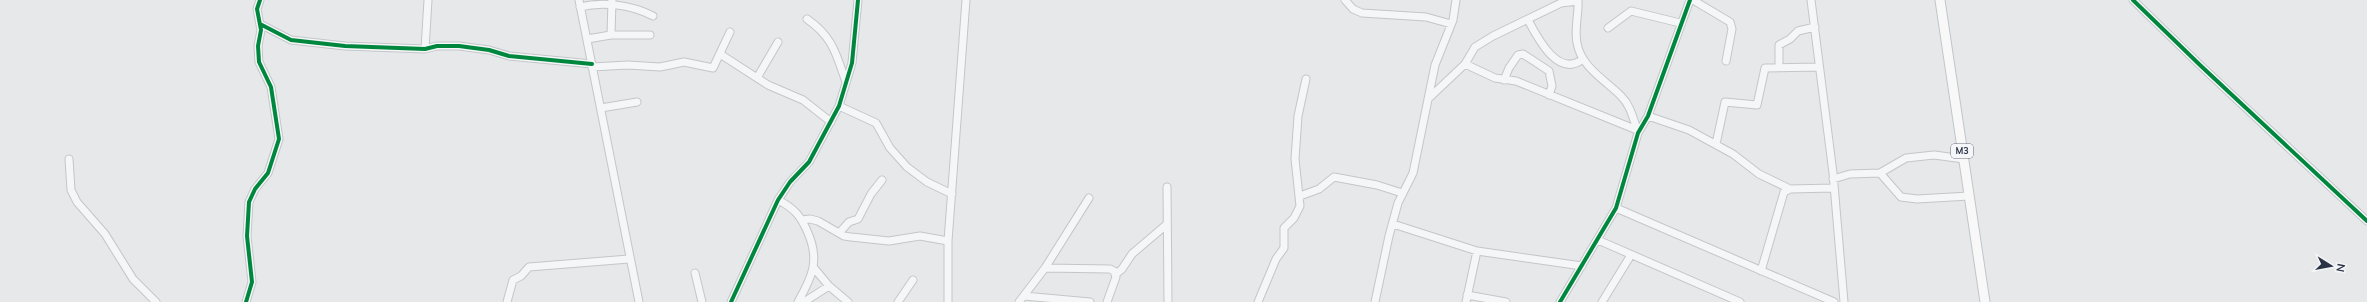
<svg xmlns="http://www.w3.org/2000/svg" width="2367" height="302" viewBox="0 0 2367 302" font-family="Mulish,sans-serif">
<rect width="100%" height="100%" fill="#e6e8ea"/>
<g fill="none" stroke-linecap="round" stroke-linejoin="round">
<!-- minor casing -->
<g stroke="#c4c6c8" stroke-width="9">
<path id="minor" d="M579,0L639,302
M1345,0L1353,9L1362,13L1426,17L1451,24
M1578,0C1579,14 1574,28 1577,43C1581,67 1605,80 1621,96C1631,106 1633,119 1638,132
M1693,0L1730,22L1732,29L1726,61
M1811,0L1833,173L1844,302
M2133,0L2201,66L2367,221
M580,7C603,1 632,5 653,16
M807,19C833,37 836,54 846,82
M1528,20C1537,37 1558,79 1583,59
M260,24L291,40L345,46L425,49L437,46H459L489,50L509,56L592,64
M1608,28L1631,11L1680,23
M611,35L612,0
M587,39L611,35H650
M425,49L428,0
M720,54L768,85L803,100L831,122
M1465,64L1495,78L1516,81L1637,130
M592,67L628,65L660,67L684,62L713,68L730,32
M1779,67V45L1790,39L1798,31L1815,27
M757,78L778,42
M1504,80L1509,68L1518,55L1523,54L1549,71L1552,86L1549,95
M1428,99L1465,64L1475,47L1493,36L1561,3L1578,1
M839,106L876,123L890,148L907,167L927,182L952,194
M601,108L637,102
M1648,116L1689,130L1733,154L1759,174L1790,189
M1716,144L1725,102L1757,105L1765,68L1819,67
M69,159L71,190L77,202L105,234L133,279L156,302
M1880,173L1901,197L1917,199L1969,196
M1833,179L1850,174L1880,173L1906,158L1934,155L1964,159
M1167,187L1168,302
M1300,196L1319,189L1334,177L1377,185L1402,193
M778,200C794,208 801,216 808,233C820,261 812,277 798,302
M1616,208L1834,302
M802,220L810,219L818,221L844,236L851,237L889,241L920,236L948,241
M1393,224L1477,251L1582,266
M840,232L849,222L858,219L871,194L882,180
M1598,240L1740,302
M814,268L829,286L848,302
M1045,268L1110,269L1114,271L1116,277L1107,302
M1761,271L1784,192L1790,189L1833,188
M695,273L702,302
M1116,274L1122,269L1132,254L1166,225
M1467,295L1506,302
M1024,296L1090,302
M246,302L252,282L247,236L249,202L255,189L268,173L279,139L271,87L259,62L258,46L261,30L257,9L260,0
M507,302L513,280L521,276L529,267L629,259
M731,302L778,200L790,182L809,162L839,106L852,63L858,0
M804,302L829,286
M898,302L913,280
M948,302V241L966,0
M1019,302L1045,268L1089,198
M1258,302L1276,259L1284,248V228L1294,218L1300,206L1295,159L1298,116L1306,79
M1375,302L1389,236L1398,203L1413,173L1435,65L1453,20L1456,0
M1466,302L1477,251
M1560,302L1616,208L1638,133L1648,116L1690,0
M1602,302L1631,255"/>
</g>
<!-- major casing -->
<g stroke="#c2c5c8" stroke-width="11">
<path id="major" d="M1940,0L1985,302"/>
</g>
<!-- minor -->
<use href="#minor" stroke="#f5f6f7" stroke-width="7"/>
<!-- major -->
<use href="#major" stroke="#f8f8f8" stroke-width="9"/>
<!-- cycleway casing -->
<g stroke="#f4f6f9" stroke-width="6">
<path id="cycleway" d="M2133,0L2201,66L2367,221
M260,24L291,40L345,46L425,49L437,46H459L489,50L509,56L592,64
M246,302L252,282L247,236L249,202L255,189L268,173L279,139L271,87L259,62L258,46L261,30L257,9L260,0
M731,302L778,200L790,182L809,162L839,106L852,63L858,0
M1560,302L1616,208L1638,133L1648,116L1690,0"/>
</g>
<!-- cycleway -->
<use href="#cycleway" stroke="#00873e" stroke-width="4"/>
</g>
<g text-anchor="middle" stroke-width="3" stroke-linejoin="round" paint-order="stroke">
<!-- shield labels -->
<rect fill="#f4f6f9" stroke="#676e7b" stroke-width="1" x="1951" y="144" width="22" height="14" rx="3"/>
<g font-size="9" font-weight="bold" fill="#2b3445">
<text x="1962" y="154">M3</text>
</g>
</g>
<!-- north arrow -->
<g transform="translate(2331 266) rotate(101)" stroke="#f4f6f9" stroke-width="3" paint-order="stroke">
<path d="M0-3L7 15L0 10L-7 15Z" fill="#2b3445"/>
<text y="-6" font-size="11" font-weight="bold" text-anchor="middle" fill="#2b3445">N</text>
</g>
</svg>
